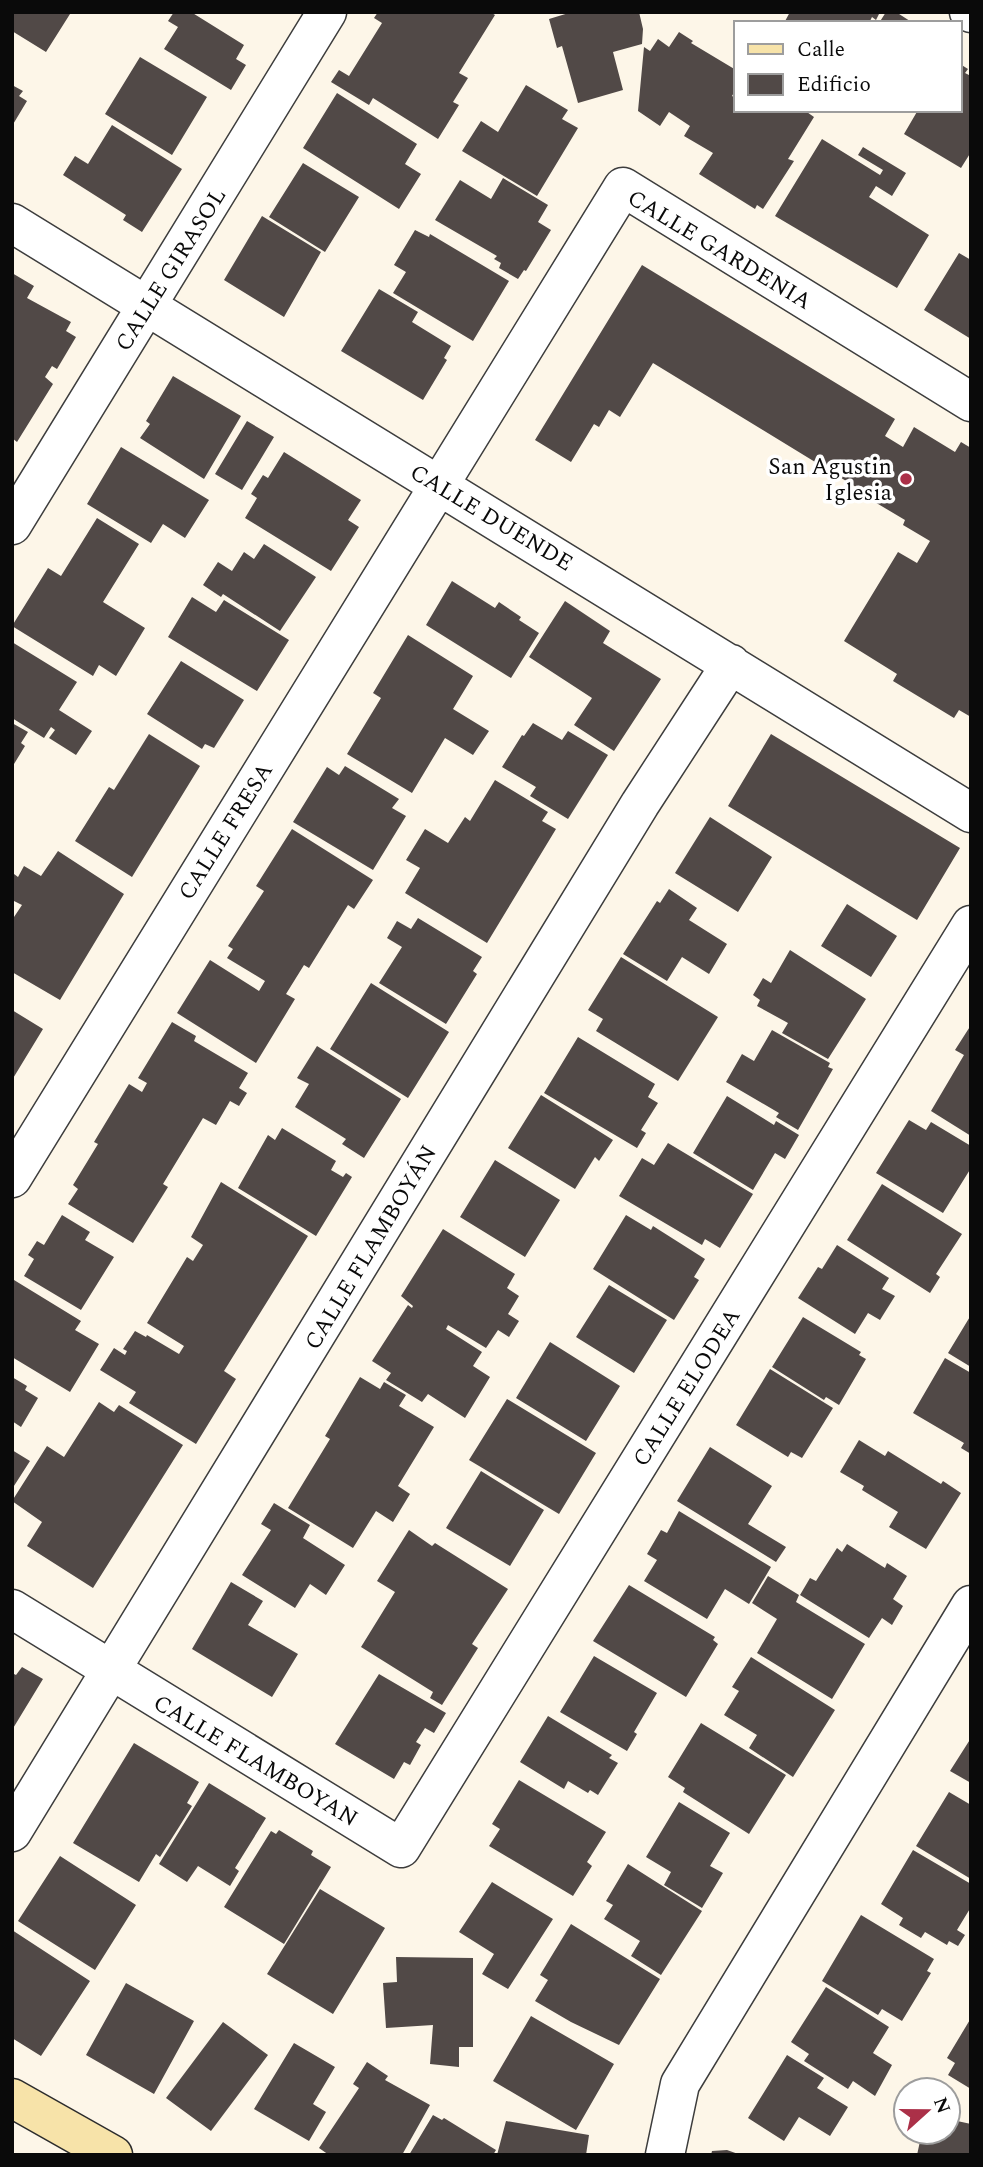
<svg xmlns="http://www.w3.org/2000/svg" width="983" height="2167" viewBox="0 0 983 2167" font-family="Spectral,serif">
<rect width="100%" height="100%" fill="#fdf6e8"/>
<!-- building -->
<path fill="#514947" d="M12,12H67L70,14L46,52L12,31Z
M174,12H191L244,45L236,59L246,65L231,90L164,49L178,27L168,21Z
M378,12H490L495,15L459,73L468,78L453,102L459,105L438,139L373,98L369,105L331,82L339,70L349,76L382,23L374,18Z
M572,12H639L643,29L642,44L613,52L623,90L578,103L562,46L557,48L549,19Z
M790,12H880L876,20L872,17L869,23H784Z
M886,12H896L913,23H879Z
M679,32L693,41L691,43L736,70V89L732,96L736,98V110H804L814,117L788,159L794,161L763,209L757,205L755,209L699,174L713,153L684,136L690,126L669,112L660,126L638,111L644,47L650,51L658,39L669,47Z
M140,57L207,97L172,155L105,114Z
M960,64L968,69L965,73L971,76V152L961,168L904,134L918,110H960Z
M12,85L23,91L19,96L27,101L12,126Z
M526,85L568,110L562,119L578,128L537,196L462,151L481,121L498,132Z
M337,93L417,144L405,164L421,174L399,209L303,148Z
M112,125L182,169L142,232L123,220L126,215L63,175L75,156L88,164Z
M822,139L880,175L883,170L858,155L863,147L906,173L892,196L876,186L869,197L929,235L897,288L775,216Z
M303,163L359,197L325,252L269,217Z
M503,178L548,205L538,222L551,230L526,271L524,270L518,279L499,268L501,263L494,259L497,256L435,220L460,180L491,199Z
M262,216L321,252L284,317L224,280Z
M415,230L429,237L430,234L509,281L473,341L393,293L406,272L394,265Z
M959,253L971,260V339L924,310Z
M642,265L895,419L885,436L903,447L914,427L955,452L961,442L971,448V717L959,710L954,718L893,681L897,674L844,641L898,552L917,563L930,541L903,525L905,520L868,498L869,495L653,363L620,417L609,410L599,427L594,424L571,462L535,440Z
M12,273L34,286L27,298L71,322L66,331L76,337L57,369L52,366L45,377L53,384L17,442L12,438Z
M379,289L418,312L412,322L451,346L444,358L447,360L423,400L341,351Z
M173,376L241,416L204,479L140,438L150,424L146,421Z
M247,421L274,437L242,490L215,474Z
M121,447L209,500L185,538L163,524L151,543L87,504Z
M284,452L361,500L348,520L359,527L331,571L245,518L257,498L251,494L263,475L268,478Z
M97,518L139,544L103,602L145,628L116,676L99,665L93,676L12,626L48,568L61,576Z
M264,544L316,577L280,631L223,594L221,597L203,585L218,562L232,571L244,552L254,559Z
M452,581L495,608L499,602L521,617L519,620L539,633L511,678L426,625Z
M192,597L216,612L224,600L289,640L257,691L168,637Z
M565,601L610,631L603,643L661,679L614,751L574,725L592,698L529,657Z
M408,635L473,676L453,709L489,731L473,755L445,738L412,793L347,754L381,698L373,693Z
M12,642L77,682L59,710L92,731L76,755L49,738L55,730L51,727L44,738L12,718Z
M181,661L244,700L214,748L205,744L202,749L147,714Z
M12,723L28,732L21,743L25,746L14,764L12,763Z
M533,723L562,740L568,731L608,755L568,819L530,796L536,787L502,767L522,735L524,736Z
M149,734L200,766L132,877L75,841L109,787L114,790Z
M771,734L960,848L917,920L728,806Z
M345,766L399,799L392,808L406,816L373,870L293,822L327,767L339,775Z
M495,780L548,812L542,821L556,829L487,943L405,893L420,868L406,860L425,829L448,843L465,817L470,821Z
M710,817L772,857L738,912L675,873Z
M292,829L373,880L354,909L348,905L309,968L304,965L286,994L295,999L256,1063L177,1013L210,960L259,991L265,981L227,958L233,949L228,946L264,891L256,886Z
M58,851L124,894L60,1000L12,972V920L22,905L12,900V877L14,874L18,877L24,866L41,876Z
M669,889L697,908L689,920L727,944L709,974L682,957L667,981L623,954L657,901L660,903Z
M847,904L897,936L871,977L821,946Z
M418,918L482,957L473,971L477,974L446,1024L379,983L402,947L387,938L397,921L411,929Z
M790,950L866,999L828,1059L782,1033L788,1023L757,1006L760,1000L753,995L763,978L771,983Z
M621,957L718,1017L678,1081L596,1031L603,1019L588,1010Z
M371,983L449,1032L408,1098L330,1049Z
M12,1010L43,1029L12,1080Z
M172,1022L196,1036L194,1041L248,1073L239,1088L247,1093L239,1106L230,1101L216,1125L203,1118L163,1184L168,1187L133,1243L68,1204L78,1189L73,1185L98,1144L94,1142L129,1084L142,1092L147,1083L138,1078Z
M971,1025V1136L931,1111L964,1055L955,1050Z
M772,1030L830,1063L828,1067L833,1069L798,1130L776,1117L779,1113L726,1082L742,1054L754,1061Z
M578,1037L655,1084L648,1097L658,1103L641,1130L646,1133L637,1148L544,1093Z
M317,1046L401,1099L364,1158L342,1144L346,1139L295,1107L309,1084L297,1078Z
M541,1095L613,1140L599,1161L595,1157L575,1189L508,1148Z
M727,1096L774,1125L776,1121L799,1135L785,1159L775,1153L753,1190L693,1153Z
M909,1120L926,1130L931,1122L971,1146V1168L943,1213L876,1173Z
M282,1128L336,1161L331,1170L343,1177L346,1173L352,1177L316,1236L238,1188L268,1135L275,1140Z
M668,1143L753,1194L720,1248L705,1239L702,1245L619,1196L642,1158L654,1165Z
M495,1160L560,1200L525,1257L460,1217Z
M221,1182L308,1236L224,1371L236,1379L196,1444L129,1403L136,1392L100,1370L114,1348L125,1355L127,1351L123,1349L135,1331L146,1337L147,1335L179,1354L184,1346L147,1323L187,1257L193,1261L203,1245L191,1237Z
M882,1184L962,1234L936,1274L940,1277L930,1293L847,1240Z
M62,1215L90,1232L85,1240L114,1257L81,1310L24,1276L34,1259L28,1255L37,1241L44,1245Z
M626,1215L651,1230L653,1226L705,1259L694,1277L699,1280L674,1320L593,1269Z
M443,1229L515,1274L507,1288L519,1296L508,1314L519,1321L509,1337L498,1330L486,1348L448,1325L446,1329L482,1352L473,1366L490,1377L465,1418L428,1394L422,1402L386,1380L391,1373L372,1361L408,1305L412,1308L413,1306L401,1296Z
M837,1245L889,1278L882,1289L895,1296L880,1320L868,1313L855,1334L798,1298L818,1267L822,1269Z
M14,1280L81,1321L75,1330L99,1344L70,1392L12,1357Z
M609,1285L667,1320L634,1373L576,1337Z
M971,1315V1367L948,1353Z
M803,1317L861,1352L859,1355L866,1359L839,1405L826,1397L824,1400L772,1367Z
M550,1342L620,1386L586,1441L516,1398Z
M945,1358L971,1373V1454L961,1448L964,1443L913,1413Z
M770,1369L833,1408L802,1458L791,1452L788,1457L736,1425Z
M12,1377L27,1386L25,1390L38,1398L21,1427L12,1421Z
M360,1377L380,1389L384,1382L406,1395L399,1406L434,1427L398,1486L410,1494L393,1522L376,1511L353,1548L288,1508L330,1439L325,1436Z
M507,1399L596,1453L559,1514L469,1460Z
M99,1402L114,1412L119,1405L183,1445L93,1588L27,1546L42,1522L12,1501L47,1446L64,1457Z
M859,1440L885,1456L888,1451L941,1484L943,1481L961,1493L926,1549L889,1527L898,1512L862,1490L864,1486L840,1472Z
M710,1447L772,1486L748,1524L786,1547L776,1562L677,1501Z
M12,1450L30,1461L12,1489Z
M481,1471L544,1510L510,1566L446,1528Z
M274,1503L310,1525L303,1538L345,1565L326,1595L310,1584L295,1608L242,1575L271,1530L261,1524Z
M679,1511L771,1567L749,1604L725,1589L707,1619L644,1581L657,1560L647,1554L661,1530L667,1533Z
M409,1530L432,1546L435,1543L508,1589L472,1644L478,1648L442,1705L430,1698L433,1692L361,1647L395,1592L377,1581Z
M847,1544L885,1568L887,1563L907,1576L893,1599L903,1606L892,1625L882,1618L869,1638L800,1595L810,1578L816,1581L837,1548L842,1552Z
M768,1576L799,1595L796,1602L865,1644L832,1699L757,1653L777,1619L752,1603Z
M231,1582L263,1601L248,1625L298,1654L272,1697L192,1649Z
M629,1585L715,1637L713,1640L718,1644L686,1697L593,1641Z
M594,1656L657,1693L634,1732L637,1734L627,1751L560,1712Z
M751,1657L835,1710L793,1777L749,1748L757,1735L724,1715L739,1691L732,1687Z
M22,1667L43,1679L12,1730V1673L16,1675Z
M379,1674L446,1713L434,1733L425,1728L416,1742L421,1745L410,1765L404,1762L394,1779L335,1744Z
M548,1716L612,1755L609,1758L618,1763L598,1795L590,1790L588,1793L568,1781L564,1789L520,1762Z
M701,1723L786,1775L749,1834L683,1792L685,1788L668,1777Z
M971,1738V1783L950,1771Z
M134,1743L199,1782L187,1803L192,1806L179,1827L160,1857L156,1854L139,1882L73,1843Z
M519,1780L606,1832L587,1862L592,1866L573,1896L489,1846L500,1829L492,1824Z
M209,1783L266,1818L235,1868L239,1871L230,1886L198,1866L187,1882L159,1864Z
M949,1792L971,1805V1879L916,1846Z
M679,1802L730,1833L710,1866L723,1873L702,1908L664,1885L671,1872L646,1857Z
M279,1830L313,1851L311,1855L331,1867L284,1944L224,1907L271,1831L276,1834Z
M913,1850L971,1884V1907L957,1930L965,1935L958,1946L949,1941L947,1945L925,1932L921,1938L899,1925L903,1918L881,1904Z
M60,1856L136,1905L95,1970L18,1921Z
M628,1864L702,1911L661,1975L631,1956L640,1941L604,1919L613,1905L606,1901Z
M492,1882L553,1919L508,1989L482,1974L494,1954L459,1932Z
M320,1889L385,1928L333,2014L267,1974Z
M861,1915L934,1959L927,1971L931,1973L902,2021L882,2009L878,2015L822,1981Z
M571,1924L660,1979L619,2045L571,2022L535,2001L548,1980L540,1975Z
M12,1930L90,1981L41,2056L12,2038Z
M396,1957L473,1958V2047H459V2067L430,2064L433,2025L386,2028L383,1983L397,1982Z
M126,1983L194,2021L154,2094L86,2055Z
M826,1987L889,2027L873,2053L892,2065L875,2096L853,2081L848,2089L804,2061L809,2054L791,2042Z
M531,2016L614,2064L576,2130L493,2081Z
M971,2018V2089L948,2075L955,2063L947,2058Z
M223,2022L268,2055L211,2131L166,2098Z
M294,2043L335,2067L313,2104L326,2112L309,2141L254,2109Z
M787,2055L824,2078L817,2088L848,2107L830,2136L799,2117L784,2141L748,2118Z
M367,2062L388,2076L385,2080L430,2105L402,2155H329L319,2148L359,2088L353,2084Z
M433,2115L442,2120L444,2118L496,2150L493,2155H409Z
M948,2119L971,2124V2155H917L922,2132H948Z
M506,2121L589,2135L586,2155H497Z
M727,2150L741,2155H711L712,2151Z"/>
<g fill="none" stroke-linecap="round" stroke-linejoin="round">
<!-- minor casing -->
<g stroke="#3d3d3d" stroke-width="41">
<path id="minor" d="M12,223L971,813
M12,525L327,12
M12,1178L623,187L971,402
M12,1609L401,1848L971,925
M12,1832L640,804L731,664"/>
</g>
<!-- tertiary casing -->
<g stroke="#3d3d3d" stroke-width="41">
<path id="tertiary" d="M969,12L971,13
M665,2155L680,2084L971,1605"/>
</g>
<!-- secondary casing -->
<g stroke="#2c2c2c" stroke-width="41">
<path id="secondary" d="M12,2098L113,2155"/>
</g>
<!-- minor -->
<use href="#minor" stroke="#fff" stroke-width="38"/>
<!-- tertiary -->
<use href="#tertiary" stroke="#fff" stroke-width="38"/>
<!-- secondary -->
<use href="#secondary" stroke="#f7e3a9" stroke-width="38"/>
</g>
<!-- markers -->
<circle fill="#ab3048" stroke="#fff" stroke-width="2.5" cx="906" cy="479" r="7"/>
<g text-anchor="middle" stroke-width="7" stroke-linejoin="round" paint-order="stroke">
<!-- street labels -->
<g font-size="23" fill="#0a0a0a" stroke="#fff">
<text transform="translate(720 249) rotate(31)" y="8">CALLE GARDENIA</text>
<text transform="translate(170 269) rotate(-58)" y="8">CALLE GIRASOL</text>
<text transform="translate(492 517) rotate(31)" y="8">CALLE DUENDE</text>
<text transform="translate(225 831) rotate(-58)" y="8">CALLE FRESA</text>
<text transform="translate(370 1247) rotate(-59)" y="8">CALLE FLAMBOYÁN</text>
<text transform="translate(686 1387) rotate(-58)" y="8">CALLE ELODEA</text>
<text transform="translate(256 1760) rotate(31)" y="8">CALLE FLAMBOYAN</text>
</g>
<!-- poi labels -->
<g font-size="23" fill="#0a0a0a" stroke="#fff" text-anchor="end">
<text x="892" y="474">San Agustin<tspan x="892" dy="26">Iglesia</tspan></text>
</g>
</g>
<!-- border -->
<rect width="983" height="2167" fill="none" stroke="#0a0a0a" stroke-width="28"/>
<!-- legend -->
<rect x="734" y="21" width="228" height="91" fill="#ffffff" stroke="#9d9d9d" stroke-width="2"/>
<rect x="748" y="44" width="35" height="10" fill="#f7e3a9" stroke="#9d9d9d" stroke-width="2"/>
<text x="797" y="56" font-size="21" fill="#0a0a0a">Calle</text>
<rect x="748" y="74" width="35" height="21" fill="#514947" stroke="#9d9d9d" stroke-width="2"/>
<text x="797" y="91" font-size="21" fill="#0a0a0a">Edificio</text>
<!-- north arrow -->
<g transform="translate(927 2111) rotate(69)"><circle r="33" fill="#ffffff" stroke="#9d9d9d" stroke-width="2"/>
<path d="M0-5L12 26L0 18L-12 26Z" fill="#ab3048"/>
<text y="-10" font-size="19" font-weight="bold" text-anchor="middle" fill="#0a0a0a">N</text>
</g>
</svg>
